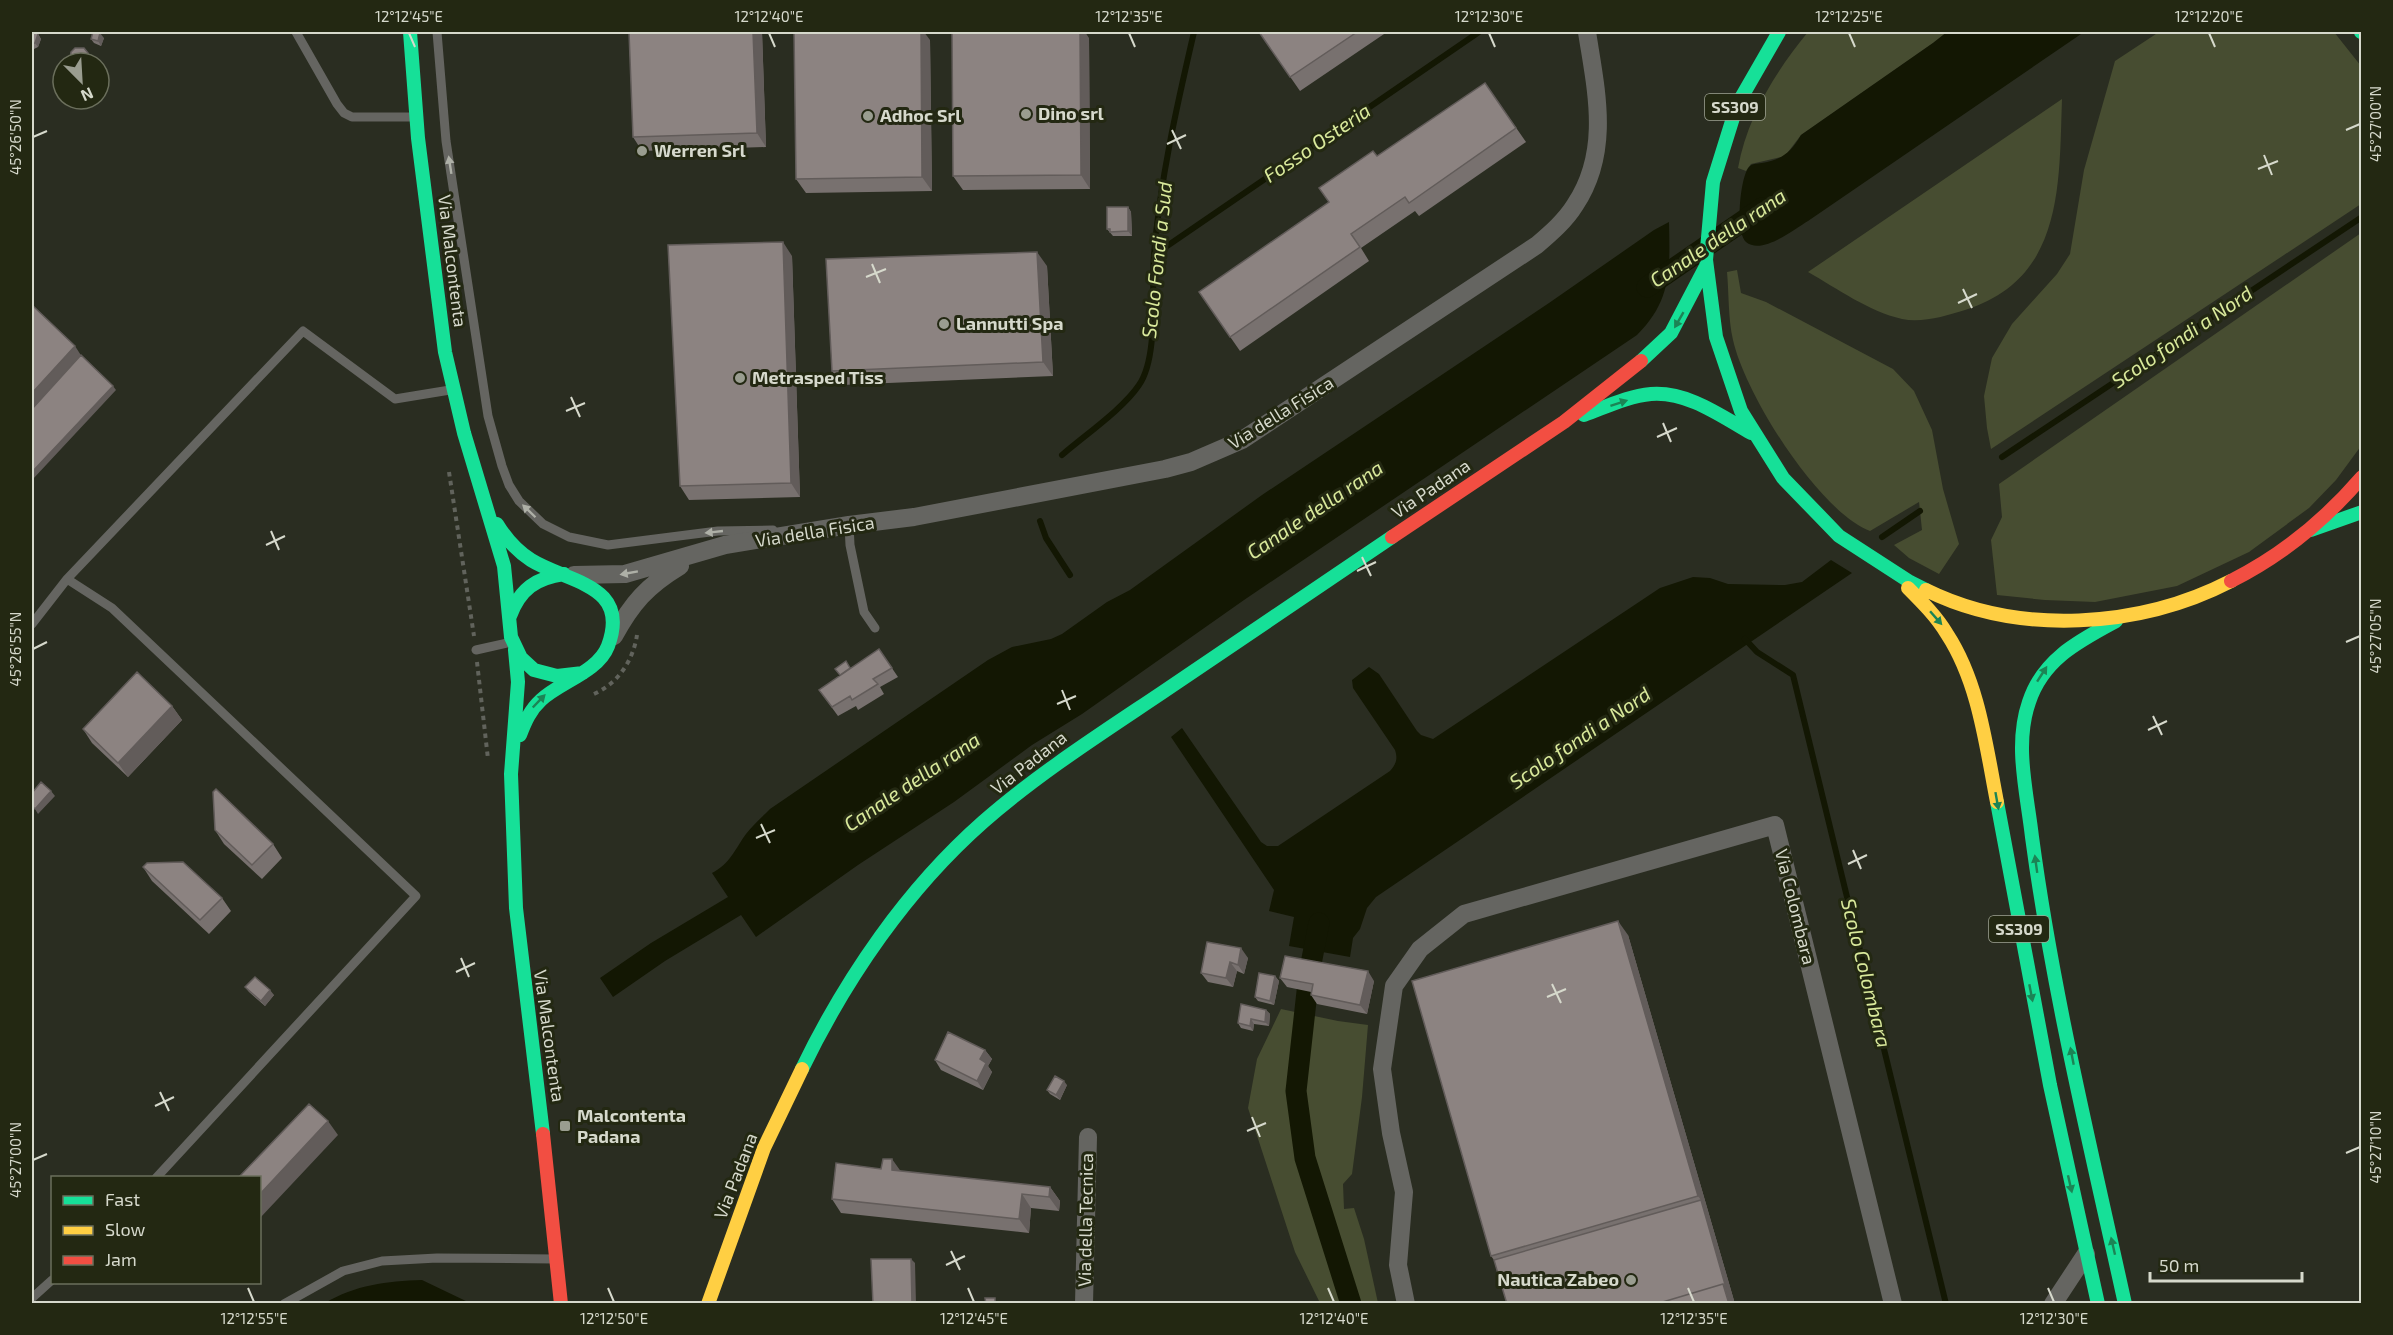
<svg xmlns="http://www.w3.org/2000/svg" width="2393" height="1335" viewBox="0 0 2393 1335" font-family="'Exo 2',sans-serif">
<rect width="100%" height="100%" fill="#2a2d21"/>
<!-- green -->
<path fill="#474d31" d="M1808,32H1947L1933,43L1801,135L1785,156L1751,164L1746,171L1738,168C1747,117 1776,71 1808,32Z
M2159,32H2334L2361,66V204L1991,449L1987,428L1984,396L1992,358L2012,324L2057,274L2070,254L2084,170L2115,61Z
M2062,99C2059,185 2064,279 1965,310C1946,316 1922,323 1902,319C1868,311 1838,289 1808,272Z
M2361,233V446L2336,480L2309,508L2249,552L2177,586L2095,602L2045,600L1997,595L1991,540L2002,517L1999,484Z
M1737,270L1741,293L1766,302L1893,369L1914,391L1932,430L1943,489L1959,544L1939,574L1909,558L1894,545L1922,530L1919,502L1870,531C1818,511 1745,394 1733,340C1728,318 1729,294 1727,272Z
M1281,1009L1338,1021L1368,1025L1362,1097L1352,1174L1343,1184L1344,1209L1354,1208L1364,1239L1378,1303H1320L1295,1252L1248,1108L1257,1059Z"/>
<!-- water -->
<path fill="#131703" d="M1947,32H2084L1808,221C1793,230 1762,255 1746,242C1735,233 1740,177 1749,167C1753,163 1756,164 1762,163C1782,160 1791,152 1801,135L1933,43Z
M1669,222C1670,269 1672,300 1637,335L1244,600L1082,714L1032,745L954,802L858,865L756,937L741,915L665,961L613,997L600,978L651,943L728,897L712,873C730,864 735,849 746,834C753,825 762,817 770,809L988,660L1012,647L1051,639L1062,634L1107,602L1130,590L1262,495L1549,303L1654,230Z
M1831,560L1852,573L1376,897L1367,908L1360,929L1353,938L1350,957L1289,946L1294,917L1269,911L1274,890L1171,737L1182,728L1261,842L1267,846H1278L1390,771C1396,764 1398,759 1395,750L1353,688L1352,680L1369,667L1379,674L1417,731L1421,735L1433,739L1660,588L1693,577L1710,578L1728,584L1785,585L1802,582Z
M422,1280L470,1303H325C355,1285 387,1281 422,1280Z"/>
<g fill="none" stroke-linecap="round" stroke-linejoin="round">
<!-- stream -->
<path stroke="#131703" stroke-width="6" d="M1154,255L1479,32
M1062,455C1085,435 1123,409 1139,385C1159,356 1151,290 1154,255C1160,180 1177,105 1194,32
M2002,457L2362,217
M1040,521L1046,538L1070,575
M1882,537L1920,511
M1745,639L1757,652L1793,675L1946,1304"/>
<!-- canal -->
<path stroke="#131703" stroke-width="21" d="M1647,287L1762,208
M1319,923L1309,974L1296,1091L1305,1158L1351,1304"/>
<!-- path -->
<path stroke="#61635c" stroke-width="4" stroke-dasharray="4.5 4.5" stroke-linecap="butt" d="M449,472L474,636
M477,662L488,759
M594,694C618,683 633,661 637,635"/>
<!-- lane -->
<path stroke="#656561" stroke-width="9" d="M296,32L337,104L344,113L352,117H415
M437,32L446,141L488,416L502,466L509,485L519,501L543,524L569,537L608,545L718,531L773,530
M849,525L850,545L864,612L875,628
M67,579L112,608L416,896L156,1178
M32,624L67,579L303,331L395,399L450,390
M476,650L512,642
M32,1298L52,1280
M284,1304L343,1271L382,1261L437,1258L554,1259"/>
<!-- street -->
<path stroke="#656561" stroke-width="18" d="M574,575L625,574L725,545L849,525L914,517L1165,469L1191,462L1242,440L1537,245C1551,233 1565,221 1575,205C1611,151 1596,90 1587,32
M614,636C632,603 647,586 680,566
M1084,1304L1088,1137
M1406,1304L1398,1265L1404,1192L1391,1133L1382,1069L1394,986L1420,949L1464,914L1775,825L1893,1304
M2053,1304L2086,1254"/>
<!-- fast -->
<path stroke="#16e098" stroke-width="14" d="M410,32L418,138L445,352L464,433L504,566L511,637L521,658L534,670L557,676L583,673
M1779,32L1737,105L1713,182L1706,260L1716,337L1741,411L1783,478L1839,536L1910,582L1926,590
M2361,32H2362
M1641,361L1671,333L1705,268
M1584,415C1606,407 1628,396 1651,394C1687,391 1721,416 1751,433
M497,524C506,539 517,551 531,560C568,583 631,584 608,646C598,672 560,682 541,700C530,710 525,722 520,735
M2311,530L2362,512
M510,616C520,589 536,578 564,574
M2116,621C2079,641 2043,659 2029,702C2014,745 2027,792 2032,837C2053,994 2091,1149 2125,1304
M515,650L518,682L511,774L516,908L543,1134
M1997,802L2050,1085L2098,1304
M802,1069C846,978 907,889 983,822C1039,773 1102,733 1163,692C1239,640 1316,589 1392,537"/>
<!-- slow -->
<path stroke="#ffcf43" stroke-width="14" d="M1908,588C1922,602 1937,617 1947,634C1979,683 1986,746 1997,802
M1926,590C2019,636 2140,628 2231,581
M708,1304L764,1148L802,1069"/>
<!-- jam -->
<path stroke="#f24e42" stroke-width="14" d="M1392,537L1564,422L1641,361
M2231,581C2283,555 2325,520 2362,477
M543,1134L561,1304"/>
</g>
<!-- wall -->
<path fill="#78716f" d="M32,32H37L41,39L38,47L32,50Z
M629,32H762L766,147L642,151L633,137Z
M1259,32H1387L1300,91Z
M104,38L101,46L94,43L91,39Z
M1089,38L1090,189L963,190L953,176Z
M930,40L932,191L806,193L796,179Z
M1485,83L1526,142L1419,216L1415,211L1361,248L1369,261L1240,351L1199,292L1329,202Z
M1128,207L1131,212L1132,236H1113L1107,229Z
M792,256L800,497L689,500L680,486Z
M1047,266L1053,376L841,385L832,371Z
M879,649L898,677L880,687L884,694L858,710L856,706L838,716L819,690Z
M172,706L182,720L128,777L92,743L83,729Z
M215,830L273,844L282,858L262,879L224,844Z
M143,867L222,898L231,911L209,934L152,881Z
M1628,935L1735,1304L1494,1260L1491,1256Z
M1207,942L1248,958L1244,974L1237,971L1233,987L1208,982L1201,973Z
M1275,976L1279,981L1274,1005L1258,1001L1255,997Z
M1280,978L1374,981L1367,1014L1317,1004L1311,995V992L1287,987Z
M245,987L274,995L265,1006L249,992Z
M1266,1010L1270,1014L1269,1026L1254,1024L1253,1031L1241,1028L1238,1023Z
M985,1050L992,1059L988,1066L992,1072L983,1090L941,1070L935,1060Z
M1067,1085L1060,1100L1050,1094L1047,1090Z
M900,1171L1050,1187L1060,1201L1059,1211L1031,1208L1029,1233L841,1213L832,1199Z"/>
<!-- shaded-wall -->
<path fill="#625c5a" d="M36,32L41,39L38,47L35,43Z
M753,32H762L766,147L757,133Z
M921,32H924L930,40L932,191L922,177Z
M1080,32H1085L1089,38L1090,189L1081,175Z
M100,33L104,38L101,46L98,41Z
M88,53L91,58L92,63H85Z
M1128,207L1131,212L1132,236L1128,231Z
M783,242L792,256L800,497L791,483Z
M1037,252L1047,266L1053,376L1043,362Z
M75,346L84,360L32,417V393Z
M113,386L116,390L33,479L32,477V472Z
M172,706L182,720L128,777L118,763Z
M51,791L55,796L38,814L35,809Z
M1618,921L1628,935L1735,1304H1729L1701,1200L1698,1196Z
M1241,948L1248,958L1244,974L1238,965Z
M1230,962L1237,971L1233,987L1226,978Z
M1368,971L1374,981L1367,1014L1360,1005Z
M1275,976L1279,981L1274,1005L1270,1001Z
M270,990L274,995L265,1006L261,1001Z
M1266,1010L1270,1014L1269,1026L1265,1022Z
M1251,1019L1254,1024L1253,1031L1250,1026Z
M985,1050L992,1059L988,1066L992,1072L983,1090L977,1081L980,1059Z
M1064,1081L1067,1085L1060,1100L1056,1095Z
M328,1121L338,1135L260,1218V1194Z
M892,1159L902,1173L892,1170Z
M1050,1187L1060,1201L1059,1211L1049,1197Z
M1022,1194L1031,1208L1029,1233L1019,1219Z
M911,1259L915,1263L916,1304H912Z"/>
<!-- building -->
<path fill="#8c8381" stroke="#625c5a" stroke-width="1.5" d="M32,32H36L38,34L35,43L32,44Z
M93,32L100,33L98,41L91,39Z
M629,32H753L757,133L633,137Z
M794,32H921L922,177L796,179Z
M952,32H1080L1081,175L953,176Z
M1259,32H1357L1290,77Z
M75,48H84L88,53V59L85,63H72L70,60L71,52Z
M1485,83L1516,128L1409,203L1405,197L1351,234L1360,247L1230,337L1199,292L1329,202L1319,188L1373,151L1377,156Z
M1107,207H1128V231L1110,232V229H1107Z
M783,242L791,483L680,486L668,245Z
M1037,252L1043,362L832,371L826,259Z
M32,305L75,346L32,393Z
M81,355L113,386L32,472V409Z
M879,649L892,668L873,679L878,684L852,700L850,696L832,707L819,690Z
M846,661L850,668L840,675L835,669Z
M137,672L172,706L118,763L83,729Z
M41,782L51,791L35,809L32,806V793Z
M216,789L273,844L252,865L215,830L213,792Z
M183,862L222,898L200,920L143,867L147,863Z
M1618,921L1698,1196L1491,1256L1412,981Z
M1207,942L1241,948L1238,965L1230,962L1226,978L1201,973Z
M1285,956L1368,971L1360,1005L1311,995L1313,984L1280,978Z
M1259,973L1275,976L1270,1001L1255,997Z
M255,977L270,990L261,1001L245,987Z
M1241,1004L1266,1010L1265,1022L1251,1019L1250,1026L1238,1023Z
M948,1032L985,1050L980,1059L986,1063L977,1081L935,1060Z
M1055,1076L1064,1081L1056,1095L1047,1090Z
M309,1104L328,1121L260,1194V1178H238Z
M883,1159H892V1170L1050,1187L1049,1197L1022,1194L1019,1219L832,1199L836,1163L881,1169Z
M1701,1200L1726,1288L1723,1284L1656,1304H1507L1494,1260Z
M871,1259H911L912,1304H873Z
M1723,1284L1729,1304H1656Z
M985,1298H995V1304H986Z"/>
<!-- one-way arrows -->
<defs><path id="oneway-solid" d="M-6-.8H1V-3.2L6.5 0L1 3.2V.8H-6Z" transform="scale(1.5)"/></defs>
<g fill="#aeb0a7">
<use href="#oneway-solid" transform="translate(450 165) rotate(-99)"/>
<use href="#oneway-solid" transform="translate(529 511) rotate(-136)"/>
<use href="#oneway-solid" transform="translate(714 532) rotate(174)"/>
<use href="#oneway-solid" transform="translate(629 573) rotate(170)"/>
</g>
<g fill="#1c8455">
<use href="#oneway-solid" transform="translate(1679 320) rotate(120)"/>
<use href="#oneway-solid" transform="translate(1619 403) rotate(-18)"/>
<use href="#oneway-solid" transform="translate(1936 618) rotate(49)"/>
<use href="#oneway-solid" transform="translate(2042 674) rotate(-57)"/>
<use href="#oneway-solid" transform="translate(539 701) rotate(-46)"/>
<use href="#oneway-solid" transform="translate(1997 801) rotate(80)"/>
<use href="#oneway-solid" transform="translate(2036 864) rotate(-98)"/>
<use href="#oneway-solid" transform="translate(2031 993) rotate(79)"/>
<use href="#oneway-solid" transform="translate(2072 1056) rotate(-101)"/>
<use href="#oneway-solid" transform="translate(2070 1184) rotate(77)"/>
<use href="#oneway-solid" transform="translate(2113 1246) rotate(-103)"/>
</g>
<!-- ticks -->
<path fill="none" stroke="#d6d9cc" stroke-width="2" d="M409,33L415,47M769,33L775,47M1129,33L1135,47M1489,33L1495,47M1849,33L1855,47M2209,33L2215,47M1172,130L1181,149M2346,130L2360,124M33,137L47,131M1167,144L1186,135M2264,155L2272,175M2258,169L2278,161M872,264L880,283M866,277L886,269M1963,289L1972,308M1958,303L1977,294M571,397L580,417M566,411L585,403M1663,423L1671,442M1657,437L1677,428M271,531L279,550M266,545L285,536M1362,557L1371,576M1357,571L1376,562M2346,642L2360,636M33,649L47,642M1062,690L1070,710M1057,704L1076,696M2153,716L2162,735M2148,730L2167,721M761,824L770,843M756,838L775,830M1853,850L1861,869M1848,864L1867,855M461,958L469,977M456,972L475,963M1552,984L1561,1003M1547,997L1566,989M160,1092L169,1111M155,1106L174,1097M1252,1117L1260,1137M1247,1131L1266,1123M2346,1153L2360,1147M33,1160L47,1154M951,1251L960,1270M946,1265L965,1256M248,1288L254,1302M608,1288L614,1302M968,1288L974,1302M1328,1288L1334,1302M1688,1288L1694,1302M2048,1288L2054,1302"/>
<!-- markers -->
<g fill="#9a9d90" stroke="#232812" stroke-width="2">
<circle cx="1026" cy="114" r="6"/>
<circle cx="868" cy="116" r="6"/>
<circle cx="642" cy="151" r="6"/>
<circle cx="944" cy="324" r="6"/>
<circle cx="740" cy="378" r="6"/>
<rect x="559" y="1120" width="12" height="12" rx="3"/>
<circle cx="1631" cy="1280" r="6"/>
</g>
<g text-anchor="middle" stroke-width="6" stroke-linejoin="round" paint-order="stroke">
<!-- shield labels -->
<g fill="#232812" stroke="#a0a494" stroke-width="1.5">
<rect x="1705" y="94" width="60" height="26" rx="4.5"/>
<rect x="1989" y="916" width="60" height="26" rx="4.5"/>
</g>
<g font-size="16" font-weight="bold" fill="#d6d9cc">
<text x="1735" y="113">SS309</text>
<text x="2019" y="935">SS309</text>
</g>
<!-- poi labels -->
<g font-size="18" font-weight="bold" fill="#d6d9cc" stroke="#232812" text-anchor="start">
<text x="1038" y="120">Dino srl</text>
<text x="880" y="122">Adhoc Srl</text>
<text x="654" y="157">Werren Srl</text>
<text x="956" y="330">Lannutti Spa</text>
<text x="752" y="384">Metrasped Tiss</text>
<text x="577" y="1122">Malcontenta<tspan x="577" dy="21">Padana</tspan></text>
<text x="1619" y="1286" text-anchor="end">Nautica Zabeo</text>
</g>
<!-- street labels -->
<g font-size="18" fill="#d6d9cc" stroke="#232812">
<text transform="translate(452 261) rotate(83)" y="6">Via Malcontenta</text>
<text transform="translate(1281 413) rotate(-32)" y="6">Via della Fisica</text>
<text transform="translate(1431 489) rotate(-34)" y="6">Via Padana</text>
<text transform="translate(815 532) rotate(-9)" y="6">Via della Fisica</text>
<text transform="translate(1029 763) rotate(-38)" y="6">Via Padana</text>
<text transform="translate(1795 907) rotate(76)" y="6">Via Colombara</text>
<text transform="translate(549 1036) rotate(82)" y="6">Via Malcontenta</text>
<text transform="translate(736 1176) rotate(-69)" y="6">Via Padana</text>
<text transform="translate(1086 1220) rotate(-89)" y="6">Via della Tecnica</text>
</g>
<!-- water labels -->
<g font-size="20" font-style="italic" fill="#d9e99b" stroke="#232812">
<text transform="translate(1317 143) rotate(-34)" y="7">Fosso Osteria</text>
<text transform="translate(1718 238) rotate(-34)" y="7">Canale della rana</text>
<text transform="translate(1157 260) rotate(-84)" y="7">Scolo Fondi a Sud</text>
<text transform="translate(2182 337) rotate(-34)" y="7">Scolo fondi a Nord</text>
<text transform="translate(1315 510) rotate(-34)" y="7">Canale della rana</text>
<text transform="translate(1580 738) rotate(-34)" y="7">Scolo fondi a Nord</text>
<text transform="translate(912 782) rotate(-34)" y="7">Canale della rana</text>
<text transform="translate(1866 973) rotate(76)" y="7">Scolo Colombara</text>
</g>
</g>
<!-- border -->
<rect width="2393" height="1335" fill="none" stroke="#232812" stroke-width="66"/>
<!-- legend -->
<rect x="51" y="1176" width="210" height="108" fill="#232812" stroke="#6b6f5c" stroke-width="1.5"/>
<rect x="63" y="1196" width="30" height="9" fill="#16e098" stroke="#6b6f5c" stroke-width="1.5"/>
<text x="105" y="1206" font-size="18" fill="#d6d9cc">Fast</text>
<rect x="63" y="1226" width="30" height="9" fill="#ffcf43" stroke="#6b6f5c" stroke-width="1.5"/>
<text x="105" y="1236" font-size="18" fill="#d6d9cc">Slow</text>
<rect x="63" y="1256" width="30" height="9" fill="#f24e42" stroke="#6b6f5c" stroke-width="1.5"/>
<text x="105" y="1266" font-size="18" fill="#d6d9cc">Jam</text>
<!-- north arrow -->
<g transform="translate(81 81) rotate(156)"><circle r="28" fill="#232812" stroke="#6b6f5c" stroke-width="1.5"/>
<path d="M0-4.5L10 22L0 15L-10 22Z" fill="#9a9d90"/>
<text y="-9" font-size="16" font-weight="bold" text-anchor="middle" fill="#d6d9cc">N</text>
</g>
<!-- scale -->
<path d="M2150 1272v9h152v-9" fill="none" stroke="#d6d9cc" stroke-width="3"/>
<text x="2159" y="1272" font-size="18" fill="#d6d9cc" stroke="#232812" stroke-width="4.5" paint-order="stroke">50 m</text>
<rect x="33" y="33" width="2327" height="1269" fill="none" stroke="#d6d9cc" stroke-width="2"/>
<g font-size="15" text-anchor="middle" fill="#d6d9cc">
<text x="409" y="22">12°12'45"E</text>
<text x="769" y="22">12°12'40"E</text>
<text x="1129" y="22">12°12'35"E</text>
<text x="1489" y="22">12°12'30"E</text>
<text x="1849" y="22">12°12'25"E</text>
<text x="2209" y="22">12°12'20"E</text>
<text transform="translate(2376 124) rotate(-90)" y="5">45°27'00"N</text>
<text transform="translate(16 137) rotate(-90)" y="5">45°26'50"N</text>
<text transform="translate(2376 636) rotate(-90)" y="5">45°27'05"N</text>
<text transform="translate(16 649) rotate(-90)" y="5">45°26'55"N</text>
<text transform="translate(2376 1147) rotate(-90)" y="5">45°27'10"N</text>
<text transform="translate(16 1160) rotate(-90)" y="5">45°27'00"N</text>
<text x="254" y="1324">12°12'55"E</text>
<text x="614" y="1324">12°12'50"E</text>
<text x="974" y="1324">12°12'45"E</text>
<text x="1334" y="1324">12°12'40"E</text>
<text x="1694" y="1324">12°12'35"E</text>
<text x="2054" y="1324">12°12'30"E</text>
</g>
</svg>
